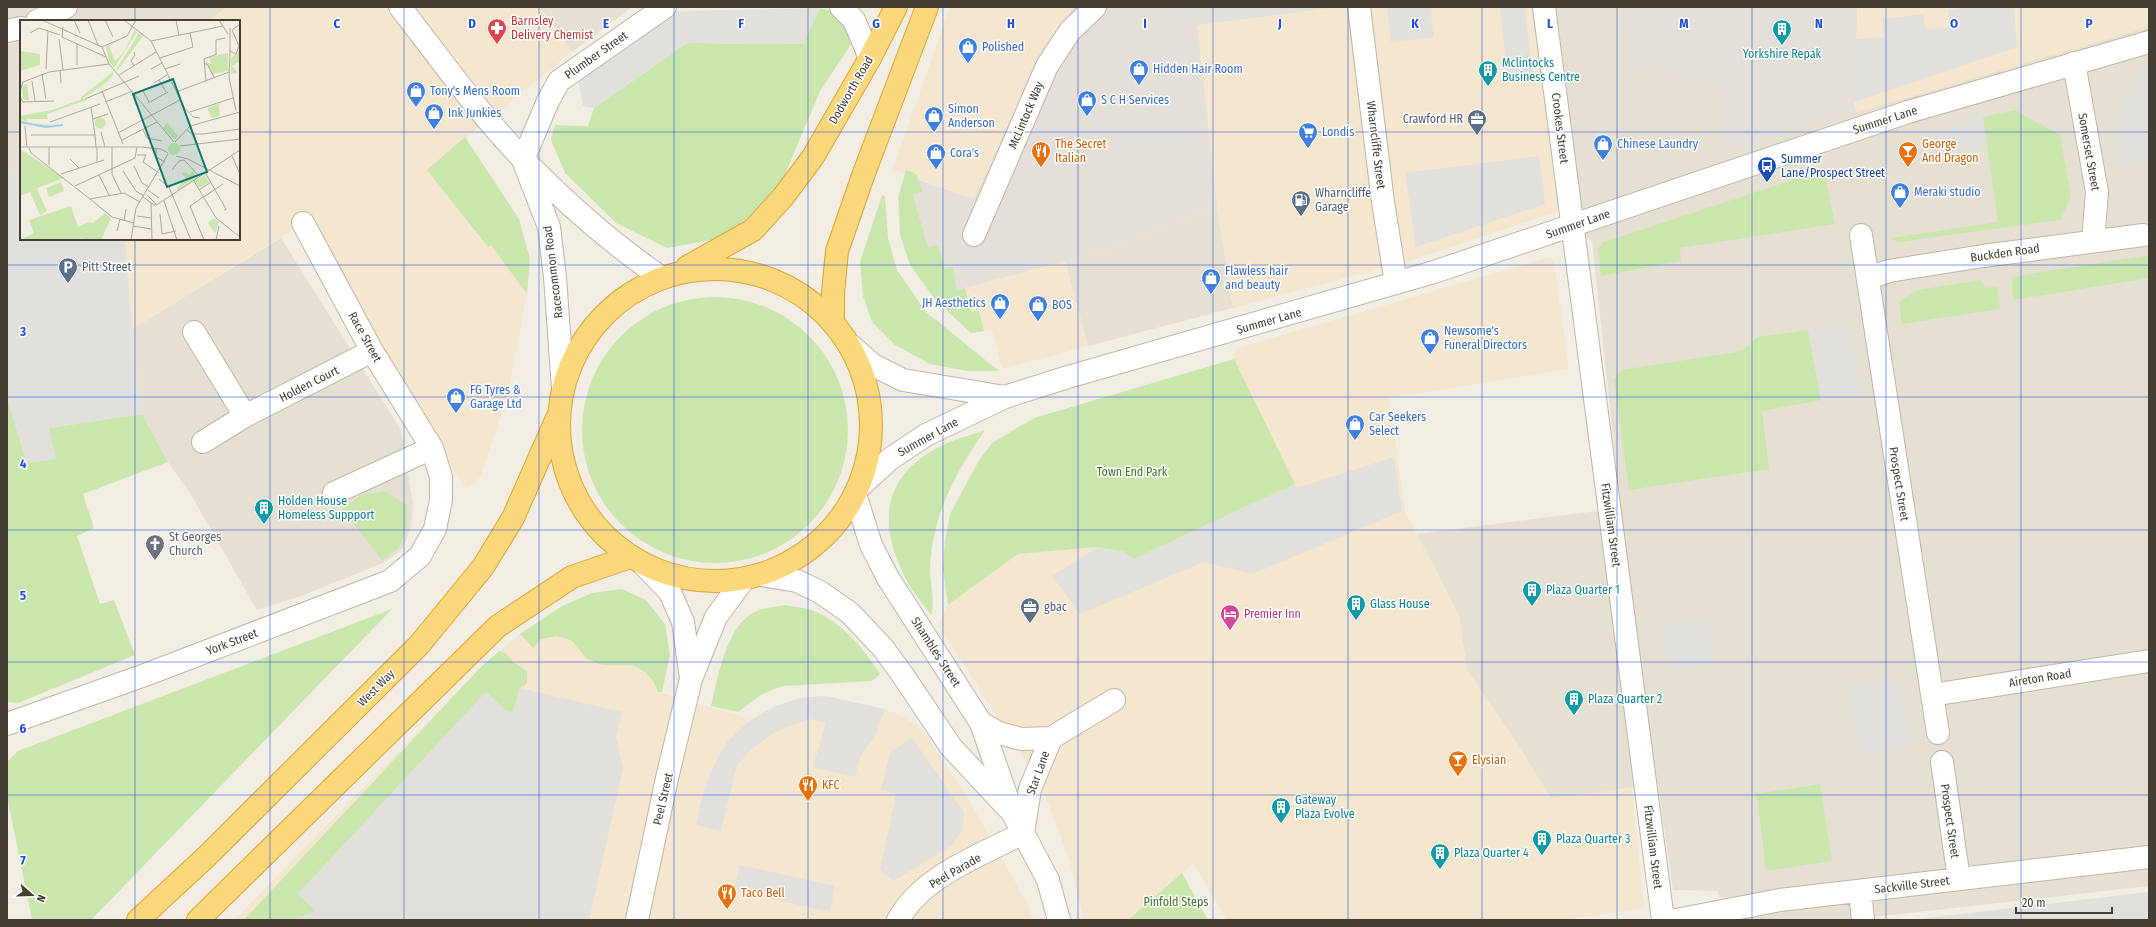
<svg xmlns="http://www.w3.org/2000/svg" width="2156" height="927" viewBox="0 0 2156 927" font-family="'Fira Sans Condensed',sans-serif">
<rect width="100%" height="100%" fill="#f2eee4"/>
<!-- residential -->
<path fill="#e6e0d2" d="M7,7H227L208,21H21V171L7,174Z
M540,7H632L572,52Z
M1531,7H2149V886L1847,920H1736L1717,891L1673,890L1658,784L1619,789L1227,920L1523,752L1467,670L1459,616L1417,534L1621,508L1592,242L1559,211Z
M1217,206L1233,308L1088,346L1065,261L1114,248Z
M281,238L401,430L413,505L411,528L402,550L383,563L301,596L257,610L190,493L168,462L142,414L132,329Z"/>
<!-- commercial -->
<path fill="#f4e6cf" d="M227,7H540L572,52L427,170L488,246L491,244L527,294L508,393L481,475L466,488L374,350L303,223L132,329L125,239H239V21H208Z
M950,7L1073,8L1043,48L974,199L893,169Z
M1336,7H1531L1559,211L1412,260L1233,308L1217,206L1197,25Z
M1857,7H2149V27L1856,113L1854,102Z
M1550,257L1554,263L1569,369L1389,398L1405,511L1459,616L1467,670L1523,752L1551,798L1632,788L1644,908L1563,920H1227L1193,863L1128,920H1084L1070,861L1042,787L938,625L948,605L1018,554L1098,547L1134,559L1295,485L1234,359L1235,349Z
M1065,261L1088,346L1002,369L992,329L984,331L979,310L971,312L965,288Z
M520,634L533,648L541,639L557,636L572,641L587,659L602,665H632L645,672L653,681L658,692L737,715L749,721L776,706L801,698L825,696L896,713L921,728L969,800L1028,905L1033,920H234L481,667Z"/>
<!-- industrial -->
<path fill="#e4dfd9" d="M1072,7H1336L1197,25L1217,206L1114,248L957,290L953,268L945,269L938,245L928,247L913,195L923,192L917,179L974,199L1043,48L1073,8Z
M1630,7H1857L1854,102L1856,113L1724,152L1718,92L1707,82L1668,88L1665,67L1629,71L1622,20L1631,18Z"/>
<!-- green -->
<path fill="#cae6ad" d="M820,8L834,12L854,40L820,91L778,191L727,237L667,248L616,223L565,173L551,140L555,125L588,126L594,108L687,43L803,44Z
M2015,110L2060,135L2071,197L2060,220L1899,242L1891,238L1998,222L1983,117Z
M465,137L519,219L530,259L527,294L491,245L488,247L427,170Z
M906,170L916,174L923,192L913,195L928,247L938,245L945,269L953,267L957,290L965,288L971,312L979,310L984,331L971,333L937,302L910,265L900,235L898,197Z
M1816,172L1825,176L1835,224L1680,248L1681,261L1601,276L1598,249L1604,242Z
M882,195L885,196L888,238L897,270L926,312L999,371H967L930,364L895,345L872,322L863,296L860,262Z
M2149,255V278L2013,300L2012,277Z
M1981,280L1985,288L1997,287L2000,309L1902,324L1899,302L1918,290Z
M582 430a133 133 0 1 1 266 0a133 133 0 1 1-266 0Z
M1808,330L1821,400L1762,411L1769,469L1629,490L1614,379L1622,370L1742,351L1758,337Z
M1234,359L1295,484L1134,559L1124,552L1098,547L1018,554L948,605L943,568L945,541L950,514L978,462L992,443L1034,418Z
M7,397L27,463L49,428L142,414L168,462L83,494L94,528L77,536L100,604L114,600L135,655L18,703L7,702Z
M985,430C956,472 933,514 930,566C929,582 936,599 931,615C922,602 910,589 904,575C876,518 885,472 945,444C957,438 972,435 985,430Z
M386,491L407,505V526L399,548L382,560L342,509L361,495Z
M622,589L646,600L665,624L670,655L662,692H658L653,681L645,672L632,665H602L587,659L572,641L557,636L541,639L533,648L520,634L562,606L592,593Z
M786,605C795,607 806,608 814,611C844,624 863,648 880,674L872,681L783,686L762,694L738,712L711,706C718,677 727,621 759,610C767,607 778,607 786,605Z
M392,609L91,920H32L7,796V762L18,751Z
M499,651L507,654L513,662L527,671V683L520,688L513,713L506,711L486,692L298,894L316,911L292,920H244L481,667Z
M1820,784L1832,861L1766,871L1757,794Z
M1182,873L1208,920H1128Z"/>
<!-- parking -->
<path fill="#e2e0dc" d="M1159,7H1314V10L1197,25Z
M1387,7H1430L1434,37L1391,42Z
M1500,7H1525L1532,72L1507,75Z
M1967,7H2014L2017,47L1854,102L1856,39L1884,37L1883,19L1923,14L1925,29L1950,27L1948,10Z
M820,8L803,44L687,43L594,108L583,106L578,79L677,11Z
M2149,66V160L2119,166L2113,124L2141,68Z
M1983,117L1987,146L1938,155L1935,133Z
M1539,156L1545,204L1416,247L1405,173Z
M21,171V239H125L132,329L142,414L49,428L56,459L27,463L7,397V174Z
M1850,323L1861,393L1821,400L1808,330Z
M1394,457L1402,511L1253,574L1204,562L1080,614L1052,576L1098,547L1124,552L1134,559L1295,484L1297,488Z
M1709,619L1715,665L1668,671L1662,626Z
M1899,677L1910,746L1859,754L1849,685Z
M520,688L622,712L616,737L623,769L589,920H292L316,911L298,894L486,692L506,711L513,713Z
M825,696L885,709L876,734L860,757L855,777L813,767L826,723L810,719L775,732L754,747L737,765L721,831L696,825L704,789L718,757L728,741L749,721L776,706L801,698Z
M912,738L964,812L962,830L952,845L894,881L880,870L896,794L881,790L890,752Z
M740,865L835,886L830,912L734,890Z
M2149,892V920H1918V919Z"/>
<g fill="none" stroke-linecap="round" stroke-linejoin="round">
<!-- minor casing -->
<g stroke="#bdb6a7" stroke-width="24">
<path id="minor" d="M841,7L854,20L870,58
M1359,7L1383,202L1396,283
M1544,7L1663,920
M37,21L66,7
M7,31L21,28
M2074,63L2097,192L2093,241
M523,160L548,101L559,81L665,7
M974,235L1047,66L1070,31L1095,7
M1861,235L1938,733
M1868,278L1889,271L1983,256L2143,235
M194,332L245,416
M203,442L245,416L372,351
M334,493L432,448
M643,564L670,592L683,622L691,678
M1932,695L2149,661
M981,723L999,733L1021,739L1051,738L1114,700
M7,724L145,675L390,581L420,556L435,529L441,500V477L432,448L372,351L303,223
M1942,762L1959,879
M1860,891L1863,920
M637,920L667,778L691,679L716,617L744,579
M898,920C923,875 980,856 1023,833L1030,789L1051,738
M1676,920L1780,900L2149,857"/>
</g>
<!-- tertiary casing -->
<g stroke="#bdb6a7" stroke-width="24">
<path id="tertiary" d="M400,7C440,58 478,113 524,160C566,203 612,244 662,278
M525,165L549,227L555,277L563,389
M849,344L873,365L903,380L1005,397
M859,487L890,459L926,435L1005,397L1068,377L1434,272L1908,112L2149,42
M855,494L871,545L888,578L981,723L1012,812L1048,880L1059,920
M761,575L797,581L820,592L850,613L883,648L902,674L951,747L1007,807"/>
</g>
<!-- trunk casing -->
<g stroke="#dba335" stroke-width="24">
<path id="trunk" d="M687,267L753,230L783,197L813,157L870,58L896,7
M559 425a156 156 0 1 1 312 0a156 156 0 1 1-312 0Z
M833,321V293L837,251L864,173L927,7
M138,920L206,857L419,645L483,567L513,518L557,418
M198,920L498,626L572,577L630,557"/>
</g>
<!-- minor -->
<use href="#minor" stroke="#fff" stroke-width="22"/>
<!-- tertiary -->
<use href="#tertiary" stroke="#fff" stroke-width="22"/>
<!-- trunk -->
<use href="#trunk" stroke="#fcd87c" stroke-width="22"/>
</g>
<!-- grid -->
<path fill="none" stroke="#1d4ed8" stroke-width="1" stroke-opacity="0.55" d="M135,7V21M270,7V920M404,7V920M539,7V920M674,7V920M808,7V920M943,7V920M1078,7V920M1213,7V920M1348,7V920M1482,7V920M1617,7V920M1752,7V920M1886,7V920M2021,7V920M7,132H21M239,132H2149M135,239V920M7,265H2149M7,397H2149M7,530H2149M7,662H2149M7,795H2149"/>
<!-- icons -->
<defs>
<g id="pharmacy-pin" transform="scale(1)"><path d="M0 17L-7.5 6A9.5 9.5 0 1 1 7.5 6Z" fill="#e0444e" stroke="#fff"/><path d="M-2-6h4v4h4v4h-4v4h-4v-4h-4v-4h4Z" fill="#fff"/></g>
<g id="building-pin" transform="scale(1)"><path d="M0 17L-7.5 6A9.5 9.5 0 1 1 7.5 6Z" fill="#0f9aa8" stroke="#fff"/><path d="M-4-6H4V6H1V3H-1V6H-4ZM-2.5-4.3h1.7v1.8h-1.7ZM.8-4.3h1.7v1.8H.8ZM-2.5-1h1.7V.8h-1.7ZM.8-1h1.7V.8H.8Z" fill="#fff"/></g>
<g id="shop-pin" transform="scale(1)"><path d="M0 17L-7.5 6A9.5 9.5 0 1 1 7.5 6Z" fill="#3f7fe0" stroke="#fff"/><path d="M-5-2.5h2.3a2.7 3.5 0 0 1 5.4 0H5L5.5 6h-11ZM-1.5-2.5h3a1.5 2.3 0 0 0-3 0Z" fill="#fff"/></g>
<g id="office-pin" transform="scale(1)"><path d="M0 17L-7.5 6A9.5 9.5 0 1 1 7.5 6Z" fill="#5c6f8a" stroke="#fff"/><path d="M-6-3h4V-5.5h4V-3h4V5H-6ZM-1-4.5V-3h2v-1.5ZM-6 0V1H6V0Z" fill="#fff"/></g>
<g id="supermarket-pin" transform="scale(1)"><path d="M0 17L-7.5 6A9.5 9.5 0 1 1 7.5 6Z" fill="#3f7fe0" stroke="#fff"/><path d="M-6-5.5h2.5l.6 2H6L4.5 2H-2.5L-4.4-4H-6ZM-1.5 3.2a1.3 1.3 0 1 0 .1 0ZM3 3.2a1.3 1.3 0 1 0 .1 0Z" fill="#fff"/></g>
<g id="restaurant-pin" transform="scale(1)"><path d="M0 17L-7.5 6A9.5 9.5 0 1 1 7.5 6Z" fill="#e8710a" stroke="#fff"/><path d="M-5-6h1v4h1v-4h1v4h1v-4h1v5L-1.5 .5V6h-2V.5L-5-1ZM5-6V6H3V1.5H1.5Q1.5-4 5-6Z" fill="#fff"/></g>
<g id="bar-pin" transform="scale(1)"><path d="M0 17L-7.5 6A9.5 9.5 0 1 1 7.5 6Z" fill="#e8710a" stroke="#fff"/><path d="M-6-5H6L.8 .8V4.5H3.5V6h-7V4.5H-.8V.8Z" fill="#fff"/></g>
<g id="bus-pin" transform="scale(1)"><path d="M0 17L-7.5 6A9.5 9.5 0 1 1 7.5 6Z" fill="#1a4fb4" stroke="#fff"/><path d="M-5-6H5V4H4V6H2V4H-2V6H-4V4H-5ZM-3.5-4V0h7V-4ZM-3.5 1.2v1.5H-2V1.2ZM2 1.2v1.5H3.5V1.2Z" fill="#fff"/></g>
<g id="fuel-pin" transform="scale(1)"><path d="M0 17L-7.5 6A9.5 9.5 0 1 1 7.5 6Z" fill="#5c6f8a" stroke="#fff"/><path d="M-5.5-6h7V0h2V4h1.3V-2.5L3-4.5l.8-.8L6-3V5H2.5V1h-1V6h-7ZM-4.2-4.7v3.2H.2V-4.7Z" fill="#fff"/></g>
<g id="parking-pin" transform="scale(1)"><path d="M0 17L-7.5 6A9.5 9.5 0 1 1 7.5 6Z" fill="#5c6f8a" stroke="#fff"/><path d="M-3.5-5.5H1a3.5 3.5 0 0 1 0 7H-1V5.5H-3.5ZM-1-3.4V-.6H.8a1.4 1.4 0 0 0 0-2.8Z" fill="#fff"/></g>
<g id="church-pin" transform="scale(1)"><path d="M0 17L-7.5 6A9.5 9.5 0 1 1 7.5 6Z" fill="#6b7280" stroke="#fff"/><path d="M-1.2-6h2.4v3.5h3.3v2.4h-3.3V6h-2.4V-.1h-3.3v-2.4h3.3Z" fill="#fff"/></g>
<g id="hotel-pin" transform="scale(1)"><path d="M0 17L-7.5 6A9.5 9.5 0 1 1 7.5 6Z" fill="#d1479c" stroke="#fff"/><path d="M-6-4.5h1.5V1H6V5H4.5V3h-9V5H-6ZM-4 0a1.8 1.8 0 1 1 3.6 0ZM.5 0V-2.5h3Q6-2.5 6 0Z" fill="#fff"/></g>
</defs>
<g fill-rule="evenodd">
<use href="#pharmacy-pin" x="497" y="28"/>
<use href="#building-pin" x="1782" y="29"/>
<use href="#shop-pin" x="968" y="47"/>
<use href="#shop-pin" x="1139" y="69"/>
<use href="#building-pin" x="1488" y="70"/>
<use href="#shop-pin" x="416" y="91"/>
<use href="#shop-pin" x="1087" y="100"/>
<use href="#shop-pin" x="434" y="113"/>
<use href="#shop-pin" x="934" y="116"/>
<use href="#office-pin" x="1477" y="119"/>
<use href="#supermarket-pin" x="1308" y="132"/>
<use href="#shop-pin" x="1603" y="144"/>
<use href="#restaurant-pin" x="1041" y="151"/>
<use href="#bar-pin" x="1908" y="151"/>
<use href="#shop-pin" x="936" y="153"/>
<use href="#bus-pin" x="1767" y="166"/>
<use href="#shop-pin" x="1900" y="192"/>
<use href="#fuel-pin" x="1301" y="200"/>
<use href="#parking-pin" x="68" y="267"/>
<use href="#shop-pin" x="1211" y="278"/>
<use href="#shop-pin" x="1000" y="303"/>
<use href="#shop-pin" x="1038" y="305"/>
<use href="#shop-pin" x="1430" y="338"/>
<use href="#shop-pin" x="456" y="397"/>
<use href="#shop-pin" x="1355" y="424"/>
<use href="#building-pin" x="264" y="508"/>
<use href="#church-pin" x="155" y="544"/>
<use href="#building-pin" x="1532" y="590"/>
<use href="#building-pin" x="1356" y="604"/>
<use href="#office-pin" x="1030" y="607"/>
<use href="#hotel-pin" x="1230" y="614"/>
<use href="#building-pin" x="1574" y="699"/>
<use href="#bar-pin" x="1458" y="760"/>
<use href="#restaurant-pin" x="808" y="785"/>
<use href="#building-pin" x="1281" y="807"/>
<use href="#building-pin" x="1542" y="839"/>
<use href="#building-pin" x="1440" y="853"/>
<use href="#restaurant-pin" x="727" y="893"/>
</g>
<g text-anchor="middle" stroke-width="3" stroke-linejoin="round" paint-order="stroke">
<!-- health labels -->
<g font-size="12" fill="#be3a42" stroke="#fff" text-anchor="start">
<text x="511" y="25">Barnsley<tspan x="511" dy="14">Delivery Chemist</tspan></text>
</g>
<!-- shop labels -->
<g font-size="12" fill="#366cbe" stroke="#fff" text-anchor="start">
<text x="982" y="51">Polished</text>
<text x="1153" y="73">Hidden Hair Room</text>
<text x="430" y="95">Tony's Mens Room</text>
<text x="1101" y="104">S C H Services</text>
<text x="948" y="113">Simon<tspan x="948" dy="14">Anderson</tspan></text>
<text x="448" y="117">Ink Junkies</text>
<text x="1322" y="136">Londis</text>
<text x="1617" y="148">Chinese Laundry</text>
<text x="950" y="157">Cora's</text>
<text x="1914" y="196">Meraki studio</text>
<text x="1225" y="275">Flawless hair<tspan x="1225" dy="14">and beauty</tspan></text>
<text x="986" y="307" text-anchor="end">JH Aesthetics</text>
<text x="1052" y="309">BOS</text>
<text x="1444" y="335">Newsome's<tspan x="1444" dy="14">Funeral Directors</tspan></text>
<text x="470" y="394">FG Tyres &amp;<tspan x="470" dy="14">Garage Ltd</tspan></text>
<text x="1369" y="421">Car Seekers<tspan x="1369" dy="14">Select</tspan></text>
</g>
<!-- culture labels -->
<g font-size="12" fill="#0d838f" stroke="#fff" text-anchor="start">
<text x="1782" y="58" text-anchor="middle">Yorkshire Repak</text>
<text x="1502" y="67">Mclintocks<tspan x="1502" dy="14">Business Centre</tspan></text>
<text x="278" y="505">Holden House<tspan x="278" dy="14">Homeless Suppport</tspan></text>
<text x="1546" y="594">Plaza Quarter 1</text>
<text x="1370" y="608">Glass House</text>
<text x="1588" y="703">Plaza Quarter 2</text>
<text x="1295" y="804">Gateway<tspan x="1295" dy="14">Plaza Evolve</tspan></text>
<text x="1556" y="843">Plaza Quarter 3</text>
<text x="1454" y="857">Plaza Quarter 4</text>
</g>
<!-- street labels -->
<g font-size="12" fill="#443e34" stroke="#fff">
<text transform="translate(596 55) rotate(-35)" y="4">Plumber Street</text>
<text transform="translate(851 90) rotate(-60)" y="4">Dodworth Road</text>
<text transform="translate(1026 115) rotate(-67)" y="4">McLintock Way</text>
<text transform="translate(1885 120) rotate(-18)" y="4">Summer Lane</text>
<text transform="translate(1560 128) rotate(83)" y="4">Crookes Street</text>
<text transform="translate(1376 145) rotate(83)" y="4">Wharncliffe Street</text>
<text transform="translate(2089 152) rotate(80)" y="4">Somerset Street</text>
<text transform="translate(1578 224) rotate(-19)" y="4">Summer Lane</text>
<text transform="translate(2005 253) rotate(-8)" y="4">Buckden Road</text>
<text transform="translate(553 272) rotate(-97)" y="4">Racecommon Road</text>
<text transform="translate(1269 321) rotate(-16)" y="4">Summer Lane</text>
<text transform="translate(365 337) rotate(61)" y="4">Race Street</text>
<text transform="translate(309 384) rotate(-27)" y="4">Holden Court</text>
<text transform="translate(928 437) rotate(-29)" y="4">Summer Lane</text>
<text transform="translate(1899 484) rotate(81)" y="4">Prospect Street</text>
<text transform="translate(1611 525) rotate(82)" y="4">Fitzwilliam Street</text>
<text transform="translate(232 642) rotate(-21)" y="4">York Street</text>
<text transform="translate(936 652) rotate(57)" y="4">Shambles Street</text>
<text transform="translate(2040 678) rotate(-9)" y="4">Aireton Road</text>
<text transform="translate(376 688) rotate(-45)" y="4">West Way</text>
<text transform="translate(1038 773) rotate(-70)" y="4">Star Lane</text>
<text transform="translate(663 799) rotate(-77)" y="4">Peel Street</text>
<text transform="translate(1950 821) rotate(82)" y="4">Prospect Street</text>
<text transform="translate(1653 847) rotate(83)" y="4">Fitzwilliam Street</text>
<text transform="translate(955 871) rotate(-30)" y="4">Peel Parade</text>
<text transform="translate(1912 885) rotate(-7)" y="4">Sackville Street</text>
</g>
<!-- service labels -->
<g font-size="12" fill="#4e5e75" stroke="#fff" text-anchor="start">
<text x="1463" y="123" text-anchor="end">Crawford HR</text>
<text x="1315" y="197">Wharncliffe<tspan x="1315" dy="14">Garage</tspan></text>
<text x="82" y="271">Pitt Street</text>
<text x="1044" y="611">gbac</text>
</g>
<!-- food labels -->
<g font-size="12" fill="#c56008" stroke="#fff" text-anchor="start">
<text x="1055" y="148">The Secret<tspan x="1055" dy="14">Italian</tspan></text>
<text x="1922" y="148">George<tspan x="1922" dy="14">And Dragon</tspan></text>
<text x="1472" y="764">Elysian</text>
<text x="822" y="789">KFC</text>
<text x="741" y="897">Taco Bell</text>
</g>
<!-- transit labels -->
<g font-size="12" fill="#164399" stroke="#fff" text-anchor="start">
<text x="1781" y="163">Summer<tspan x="1781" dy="14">Lane/Prospect Street</tspan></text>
</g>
<!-- park labels -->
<g font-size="12" fill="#437429" stroke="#fff">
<text x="1132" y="476">Town End Park</text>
<text x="1176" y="906">Pinfold Steps</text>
</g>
<!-- worship labels -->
<g font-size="12" fill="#5b616d" stroke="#fff" text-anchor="start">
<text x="169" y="541">St Georges<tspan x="169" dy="14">Church</tspan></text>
</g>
<!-- hotel labels -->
<g font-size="12" fill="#b23c85" stroke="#fff" text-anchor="start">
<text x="1244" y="618">Premier Inn</text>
</g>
</g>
<!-- overview -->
<g transform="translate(20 20)">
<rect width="220" height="220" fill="#f2eee4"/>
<path d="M115,9L117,12L94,48L89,41L86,26L104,18L89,26L95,41L104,32ZM119,13L123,16L97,51L96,50ZM0,31L20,34V45L0,51ZM220,31L219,42L212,46L218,53L211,54V38ZM208,33V51L193,54L185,41L191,44L189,37ZM94,51L92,57L82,66L63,78L67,80L27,94L28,99H7V102L29,105V107L0,100V96L32,90L62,79L60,78ZM7,63L9,80H6L3,79L2,67ZM201,83L199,85L200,95L192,98L187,88ZM74.5 103a5.5 5.5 0 1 1 11 0a5.5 5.5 0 1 1-11 0ZM147,103L158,116L155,120L143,108ZM148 129a6 6 0 1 1 12 0a6 6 0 1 1-12 0ZM0,129L44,158L12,170L17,169L27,191L23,193L16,178L23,194L20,195L10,172L0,176ZM173,151L177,158L157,171V168L166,158L162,154L164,152L169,155ZM185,155L189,162L179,168L175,161ZM41,162L44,171L29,177L26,168ZM51,186L58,207L68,202L73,203L85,193L91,198L81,220H63L62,217L59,220H0L14,213L9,200ZM194,198L199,202L195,213L188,203Z" fill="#cae6ad"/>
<path fill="none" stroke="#a0ccef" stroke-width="2" d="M0,102L26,107L43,105"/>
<path fill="none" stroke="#aca89e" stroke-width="1" d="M22,0L82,27L89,44L154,122M54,0L60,13M68,0L78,25M85,0L93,17M104,0L131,21L164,87L173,97L180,98M156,0L159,16M199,0L208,14M43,7L42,17L86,37M210,8V31L216,34L219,26L212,10L220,4M10,13L19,8L40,15M39,19L43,50M131,21L203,6M57,23V45M82,27L107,16L116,0M210,31L209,58L216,90M114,32L115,35L111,41L114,45M196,34V20L205,18M140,38L173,27L170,13M184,44H187L194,57M26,49L28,11M131,49L142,43M145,49L160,44M40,50L41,63M22,54L26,79M99,55L136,32M139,60L146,72M12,61L15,81M186,61L184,39L197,34M134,63L147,55M0,71L3,62L29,52L89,44M82,71L103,124M123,71L129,82M156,72L209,52M0,77L3,82L34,81M65,79L119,56M85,82L113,71M128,83L148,72M71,87L75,115M170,92L213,78M73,99L88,94M30,102L80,84M5,106L7,127M123,110L127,118L142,121M167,110L172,114H183L220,109M81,112L85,127M98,113L160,80M11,115H75L76,127M102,120L137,102M155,122L170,106L220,92M160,126L220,119M0,127H121L141,129L148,133M29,127V145M77,127V141M92,127V154L101,173M9,128L11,133L70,179L104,173L120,182M136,128V137L145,142M117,135H126L123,142L139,153M156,136L168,139L220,166M212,136L220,154M50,139L59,148M114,146L122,163L129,167M152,150L159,141L164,140L180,157M103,151L116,171L124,176M41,154L84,140M186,154L206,189L204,190M79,155L89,175M139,159L149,167L171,220M174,161L196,198L220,217M55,166L115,138L117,127M128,170L139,178M179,170L191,162M127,175L137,185M123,177L134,185L138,184L220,130M70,179L92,197L114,203M144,181L157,220M131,183L132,220M140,194L142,214L156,211M117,196L131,198M104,201L106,189M113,206L131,209M97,211L100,199M111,220L116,188L148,134M184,220L170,186L203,164M196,220L199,206"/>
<path fill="#0f766e" fill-opacity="0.15" stroke="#0f766e" stroke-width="2" d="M153,59L187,152L147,167L113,74Z"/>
<rect width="220" height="220" fill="none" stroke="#443e34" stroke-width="2"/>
</g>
<g font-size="13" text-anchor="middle" font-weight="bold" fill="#1d4ed8" stroke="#fff" stroke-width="3" stroke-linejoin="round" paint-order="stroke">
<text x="337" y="28">C</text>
<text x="472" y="28">D</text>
<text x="606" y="28">E</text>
<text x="741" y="28">F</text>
<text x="876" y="28">G</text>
<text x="1011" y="28">H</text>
<text x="1145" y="28">I</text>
<text x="1280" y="28">J</text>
<text x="1415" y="28">K</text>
<text x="1550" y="28">L</text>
<text x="1684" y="28">M</text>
<text x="1819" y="28">N</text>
<text x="1954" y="28">O</text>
<text x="2089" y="28">P</text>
<text x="23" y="336">3</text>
<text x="23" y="468">4</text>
<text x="23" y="600">5</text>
<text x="23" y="733">6</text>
<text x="23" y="865">7</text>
</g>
<!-- border -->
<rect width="2156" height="927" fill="none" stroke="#443e34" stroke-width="16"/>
<!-- north arrow -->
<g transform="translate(32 895) rotate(110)" stroke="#ffffff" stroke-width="3" paint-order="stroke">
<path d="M0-3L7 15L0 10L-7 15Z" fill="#443e34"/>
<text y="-6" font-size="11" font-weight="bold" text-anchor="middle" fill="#443e34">N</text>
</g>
<!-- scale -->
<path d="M2016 907v6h96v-6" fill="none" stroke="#443e34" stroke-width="2"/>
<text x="2022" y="907" font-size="12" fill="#443e34" stroke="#ffffff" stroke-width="3" paint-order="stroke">20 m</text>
</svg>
